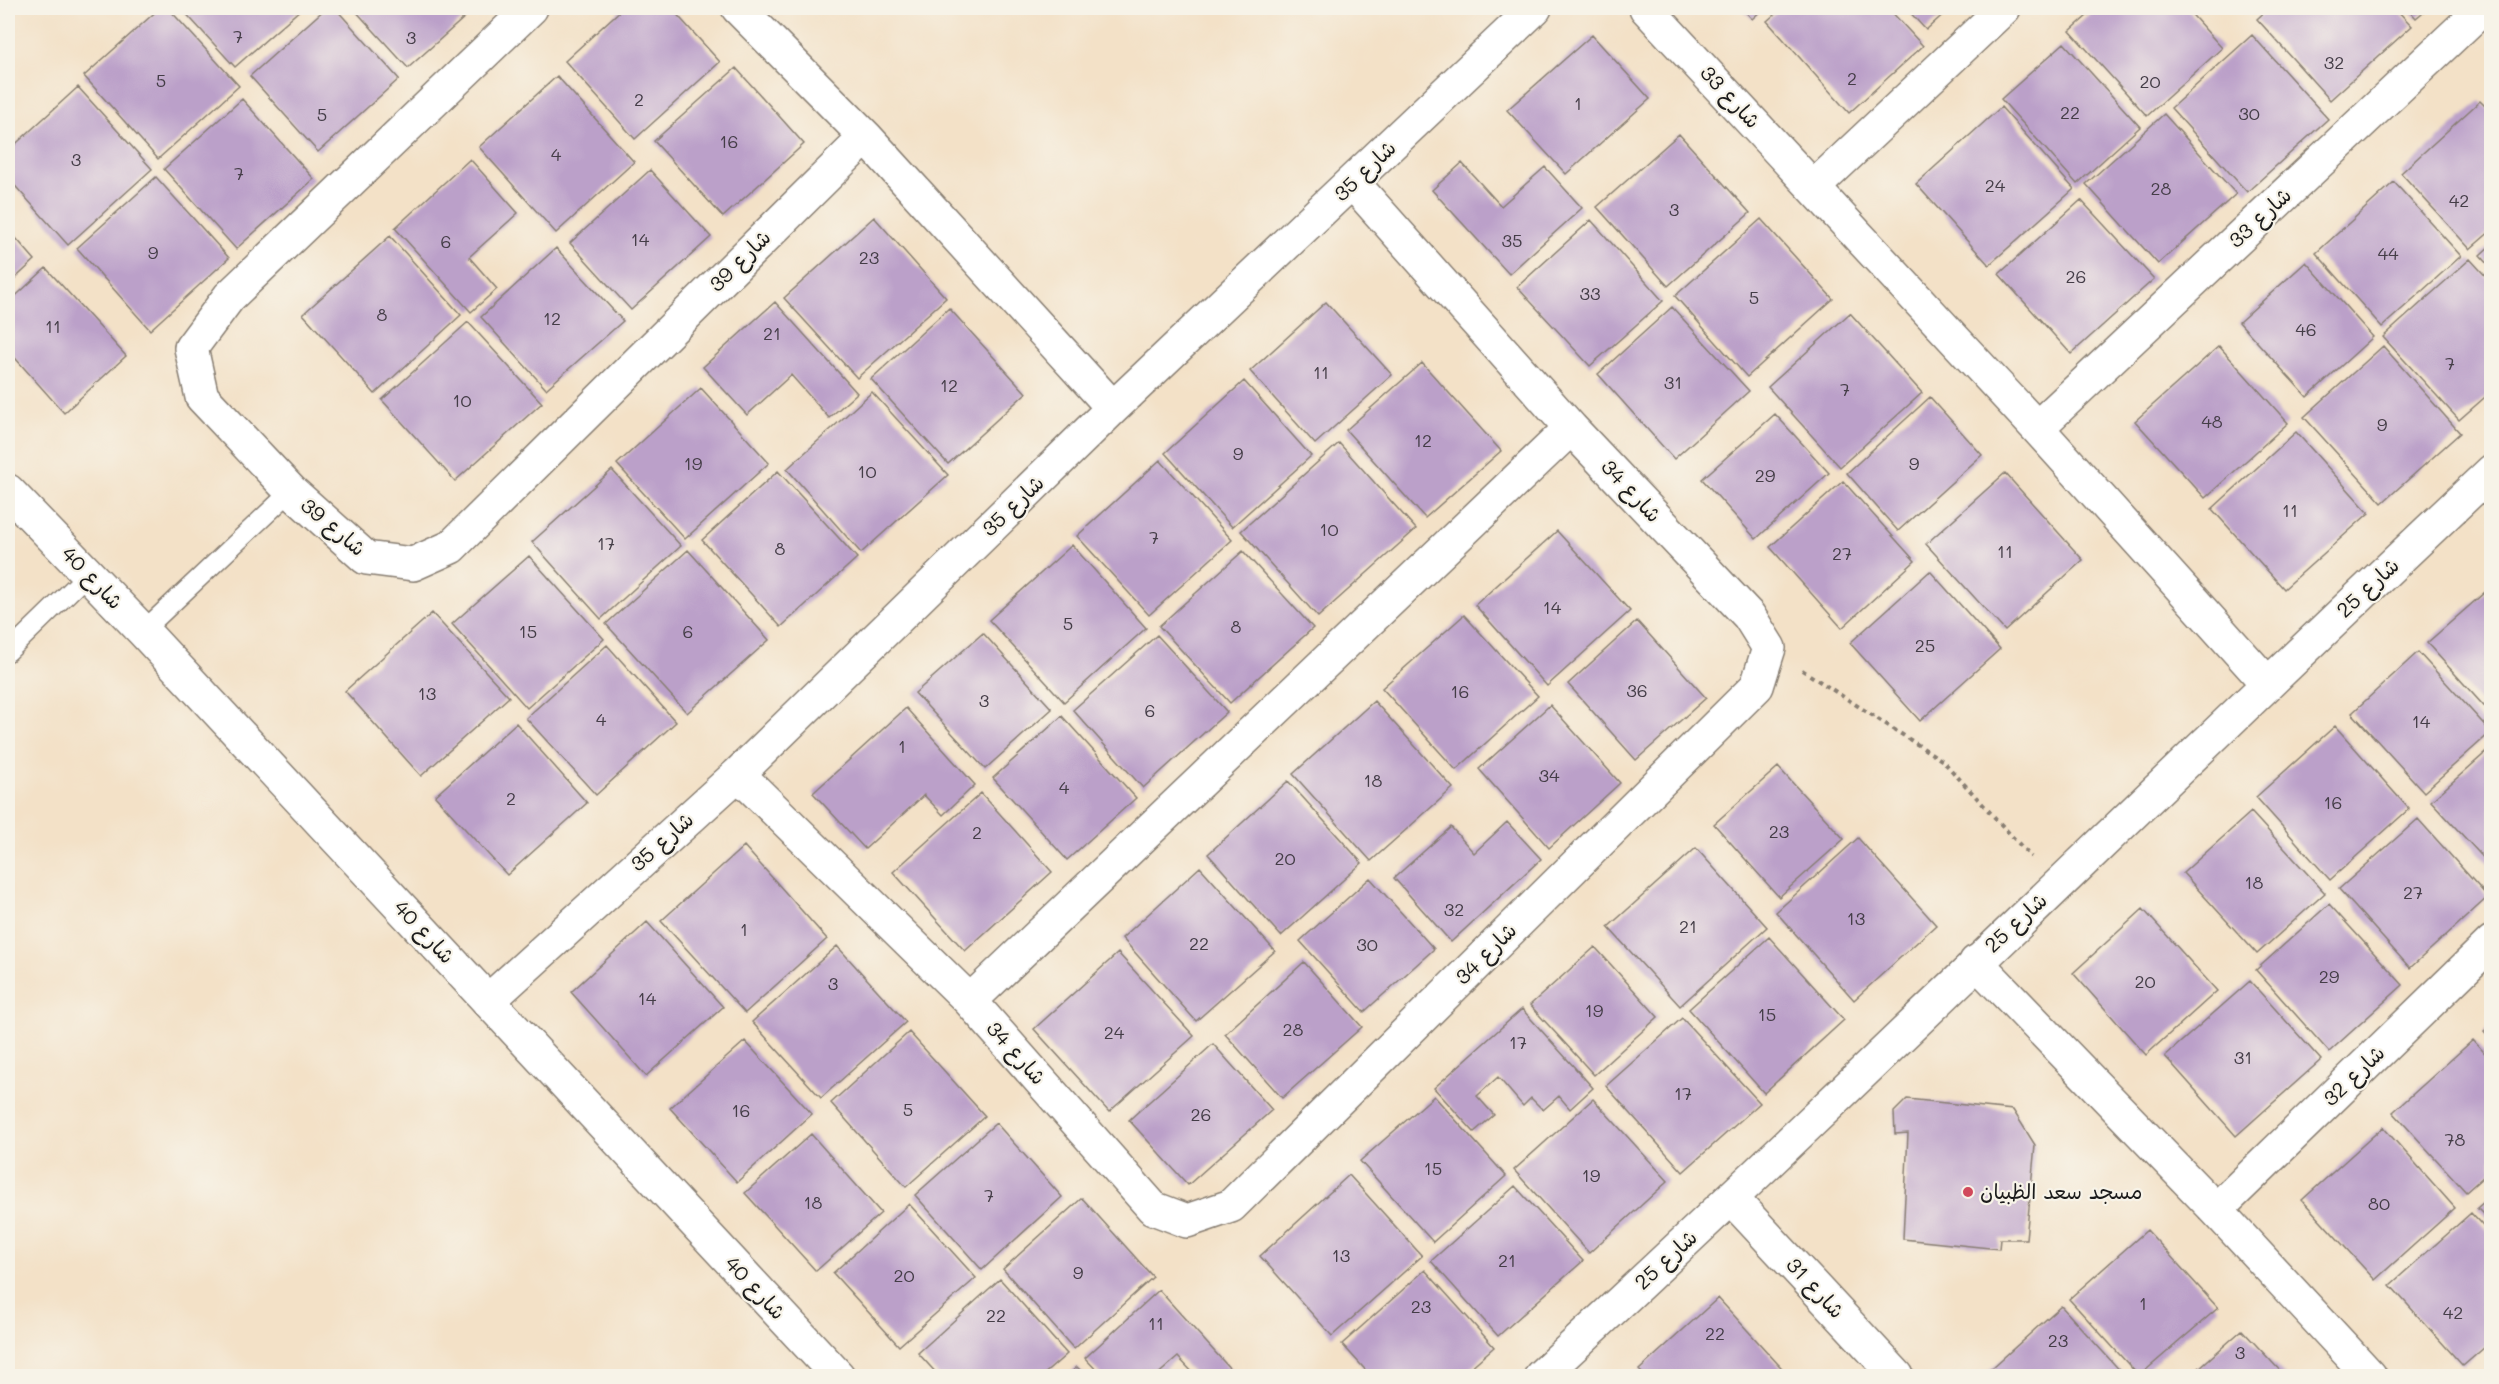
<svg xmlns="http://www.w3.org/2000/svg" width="2499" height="1384" viewBox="0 0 2499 1384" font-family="Mali,'Playpen Sans Arabic',sans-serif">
<rect width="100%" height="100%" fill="#f7f3e8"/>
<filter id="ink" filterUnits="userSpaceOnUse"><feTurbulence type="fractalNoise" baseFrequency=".0167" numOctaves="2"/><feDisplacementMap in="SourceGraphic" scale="12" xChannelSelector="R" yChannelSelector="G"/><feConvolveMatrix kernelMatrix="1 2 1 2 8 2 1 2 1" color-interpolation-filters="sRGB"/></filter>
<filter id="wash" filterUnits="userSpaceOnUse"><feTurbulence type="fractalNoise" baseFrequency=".008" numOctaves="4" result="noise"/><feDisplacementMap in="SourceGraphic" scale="24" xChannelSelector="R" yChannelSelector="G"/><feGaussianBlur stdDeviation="1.35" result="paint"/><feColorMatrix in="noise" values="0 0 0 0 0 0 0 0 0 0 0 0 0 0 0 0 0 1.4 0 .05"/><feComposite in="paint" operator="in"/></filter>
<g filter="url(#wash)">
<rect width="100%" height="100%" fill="#f3e1c7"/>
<g id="blocks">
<!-- building -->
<path fill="#bba0c9" d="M160,8H168L239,86L158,159L84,76Z
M181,8H302L235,67Z
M326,8H335L399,79L318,152L250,76Z
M353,8H475L408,68Z
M623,8H671L720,62L635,139L565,61Z
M1742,8H1764L1752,19Z
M1782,8H1888L1923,46L1849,113L1767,21Z
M1906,8H1950L1926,30Z
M2096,8H2186L2222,48L2147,116L2070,31Z
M2269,8H2395L2412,26L2330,100L2257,19Z
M2407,8H2428L2416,18Z
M1592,35L1650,99L1566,174L1507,110Z
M2252,35L2328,119L2247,192L2171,108Z
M2064,43L2140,127L2077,184L2001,99Z
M736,68L804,144L723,217L654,141Z
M557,76L634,162L556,233L479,147Z
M78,87L152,169L68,245L8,178V151Z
M242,99L314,179L236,249L164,169Z
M2480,101L2492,113V230L2470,249L2401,173Z
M2001,107L2074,189L1989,265L1916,184Z
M2164,114L2236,194L2158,264L2086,184Z
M1679,134L1750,213L1668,286L1597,207Z
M470,159L518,213L469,257L497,289L471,312L395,228Z
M1462,163L1501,206L1545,167L1582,208L1509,274L1432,190Z
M650,170L711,237L631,310L570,243Z
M156,177L229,258L150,330L77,248Z
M2394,182L2461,256L2382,327L2316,253Z
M2081,200L2154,279L2071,354L1999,274Z
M874,217L946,298L857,378L784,298Z
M1761,219L1833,299L1747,377L1675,296Z
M1591,220L1663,301L1590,366L1517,287Z
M8,229L35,260L8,285Z
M390,236L461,315L375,394L303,314Z
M2492,244V268L2480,255Z
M556,248L623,321L546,389L481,317Z
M2470,259L2492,283V391L2459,420L2383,337Z
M2306,262L2373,337L2307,397L2239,322Z
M46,268L126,356L64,413L8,350V303Z
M775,302L857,393L829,418L791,375L747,415L703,367Z
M1326,302L1392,375L1315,444L1250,371Z
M1672,307L1749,391L1674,459L1598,374Z
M949,308L1026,393L948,464L871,379Z
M1850,313L1922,393L1840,467L1768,387Z
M468,322L542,403L455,481L382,400Z
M2219,346L2288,423L2205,498L2135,421Z
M2383,346L2460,433L2382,503L2304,417Z
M1422,363L1501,451L1425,518L1346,430Z
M1244,381L1311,456L1232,527L1165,453Z
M701,388L769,463L685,539L617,464Z
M872,392L948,475L861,553L787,469Z
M1930,397L1982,455L1898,531L1847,473Z
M1775,414L1829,473L1756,539L1702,479Z
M2296,432L2369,513L2284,589L2212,509Z
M1339,443L1416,529L1318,617L1241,531Z
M1160,460L1232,540L1149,615L1077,536Z
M612,470L681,546L601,619L532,542Z
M778,471L857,558L781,627L702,540Z
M2005,473L2083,560L2005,631L1926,544Z
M1843,481L1915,561L1842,628L1770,547Z
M1557,531L1630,611L1547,686L1475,605Z
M1072,545L1146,628L1064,702L989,620Z
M688,550L769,640L687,713L606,624Z
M1243,551L1313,628L1230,703L1159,626Z
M529,556L604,639L527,708L452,624Z
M1930,571L2000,649L1920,721L1850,643Z
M2492,586V715L2427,643Z
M432,613L509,697L421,776L345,691Z
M1464,615L1538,696L1456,770L1382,688Z
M1637,621L1706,698L1636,760L1568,684Z
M983,633L1052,709L985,769L915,693Z
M1157,635L1227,712L1143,788L1073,710Z
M607,645L676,722L596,795L526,718Z
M2418,652L2491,732L2424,792L2352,713Z
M1374,701L1453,788L1371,861L1293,774Z
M1550,705L1620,783L1549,848L1479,769Z
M906,708L975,785L943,815L924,795L865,849L813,793Z
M1062,716L1136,798L1067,860L993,778Z
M516,723L587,803L507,875L435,796Z
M2335,726L2409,809L2330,880L2256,797Z
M2492,747L2490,785L2492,867L2431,801Z
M1778,767L1844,839L1779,897L1714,824Z
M1288,781L1362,863L1281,936L1208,854Z
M981,793L1052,872L965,951L893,872Z
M2251,812L2325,893L2257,954L2183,873Z
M2418,819L2488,897L2410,968L2339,889Z
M1507,822L1541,859L1451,942L1394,878L1451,827L1474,853Z
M1858,838L1936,925L1854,1000L1776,912Z
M744,846L827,939L745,1013L661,921Z
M1696,848L1767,927L1680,1006L1608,927Z
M1200,867L1275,951L1196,1021L1122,938Z
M1370,878L1434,949L1364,1012L1300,941Z
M2329,904L2403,985L2329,1052L2256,970Z
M2143,909L2217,991L2146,1055L2073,973Z
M647,922L723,1007L646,1076L571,992Z
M1769,937L1844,1020L1764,1093L1689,1009Z
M837,946L906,1022L821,1098L752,1022Z
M1595,947L1658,1017L1594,1075L1530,1005Z
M1118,953L1194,1036L1109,1112L1034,1029Z
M1304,962L1362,1027L1282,1098L1225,1034Z
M2250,981L2321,1060L2236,1136L2165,1056Z
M1522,1009L1593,1088L1570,1109L1559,1096L1543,1110L1531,1098L1523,1106L1498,1077L1477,1096L1494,1115L1474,1132L1434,1088Z
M1682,1018L1760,1103L1683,1172L1606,1086Z
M2492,1025V1041L2484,1032Z
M909,1032L985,1116L906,1187L831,1103Z
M2473,1040L2492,1061V1169L2466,1192L2393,1112Z
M745,1041L812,1114L737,1182L670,1108Z
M1213,1044L1272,1110L1188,1185L1129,1120Z
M1434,1096L1506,1176L1433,1242L1360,1161Z
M1593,1099L1668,1181L1589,1253L1514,1170Z
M1907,1099L2013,1110L2035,1145L2026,1239H2000L1999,1249L1903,1239L1908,1133L1895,1134L1894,1112Z
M996,1123L1062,1197L982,1270L915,1195Z
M2383,1127L2455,1208L2375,1280L2302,1200Z
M811,1134L881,1213L816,1271L745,1193Z
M1349,1175L1422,1256L1332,1336L1260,1256Z
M1515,1186L1583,1261L1498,1336L1431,1261Z
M2492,1195V1223L2477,1208Z
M1082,1198L1153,1277L1074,1349L1003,1269Z
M909,1204L976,1278L899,1346L833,1273Z
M2471,1213L2492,1236V1341L2463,1366L2390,1285Z
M2147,1230L2218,1308L2139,1376L2069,1299Z
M1425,1270L1494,1347L1461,1376H1371L1342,1344Z
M1000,1279L1067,1354L1042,1376H939L918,1353Z
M1159,1290L1232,1371L1226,1376H1196L1178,1357L1156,1376H1102L1085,1358Z
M1718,1298L1789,1376H1645L1639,1370Z
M2061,1306L2125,1376H1983Z
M2242,1330L2285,1376H2190Z
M1077,1367L1086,1376H1067Z"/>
</g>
</g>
<g filter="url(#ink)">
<use href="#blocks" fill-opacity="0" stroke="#887e72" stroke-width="1.5"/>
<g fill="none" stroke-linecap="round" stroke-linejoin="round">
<!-- lane casing -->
<g stroke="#887e72" stroke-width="21">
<path id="lane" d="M143,631L291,491
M8,652L88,574"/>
</g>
<!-- street casing -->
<g stroke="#887e72" stroke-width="36">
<path id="street" d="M531,8L229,297L191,348L202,397L291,491L366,558L413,564L451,547L866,137
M738,8L866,137L1113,408
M1646,8L2037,428L2267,683
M1814,187L2004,8
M2037,428L2483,8
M738,774L970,1001L1153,1208L1187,1221L1231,1206L1757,686L1769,648L1749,616L1571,428L1353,183
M1976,962L2216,1210L2370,1376
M488,1001L738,774L1113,408L1535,8
M970,1001L1571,428
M1732,1199L1897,1376
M2216,1210L2492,942"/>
</g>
<!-- secondary casing -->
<g stroke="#887e72" stroke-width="36">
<path id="secondary" d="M8,491L143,631L838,1376
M1541,1376C1862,1079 2173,771 2492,471"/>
</g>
<!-- path -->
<path stroke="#887e72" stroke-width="4" stroke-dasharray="4.5 4.5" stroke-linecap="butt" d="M1802,670L1943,761L2031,857"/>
<!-- lane -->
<use href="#lane" stroke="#fff" stroke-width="18"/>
<!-- street -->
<use href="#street" stroke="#fff" stroke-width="33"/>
<!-- secondary -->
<use href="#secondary" stroke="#fff" stroke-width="33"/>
</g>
</g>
<!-- markers -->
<circle fill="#d1495b" stroke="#f7f3e8" stroke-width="2" cx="1968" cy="1192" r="6"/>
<g text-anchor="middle" stroke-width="4.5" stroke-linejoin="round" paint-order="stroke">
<!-- number labels -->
<g font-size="18" fill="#443d47">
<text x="238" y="43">7</text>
<text x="411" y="44">3</text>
<text x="2334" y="69">32</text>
<text x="1852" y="85">2</text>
<text x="161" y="87">5</text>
<text x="2150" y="88">20</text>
<text x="639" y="106">2</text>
<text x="1578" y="110">1</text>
<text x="2070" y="119">22</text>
<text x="2249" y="120">30</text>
<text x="322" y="121">5</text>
<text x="729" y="148">16</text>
<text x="556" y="161">4</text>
<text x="76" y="166">3</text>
<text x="239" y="180">7</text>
<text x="1995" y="192">24</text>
<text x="2161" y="195">28</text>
<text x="2459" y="207">42</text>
<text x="1674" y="216">3</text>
<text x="640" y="246">14</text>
<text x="1512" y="247">35</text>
<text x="446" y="248">6</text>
<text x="153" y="259">9</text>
<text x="2388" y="260">44</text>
<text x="869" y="264">23</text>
<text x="2076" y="283">26</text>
<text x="1590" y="300">33</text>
<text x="1754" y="304">5</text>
<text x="382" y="321">8</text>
<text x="552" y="325">12</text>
<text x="53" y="333">11</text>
<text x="2306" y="336">46</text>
<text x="772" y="340">21</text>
<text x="2450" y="370">7</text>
<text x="1321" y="379">11</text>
<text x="1673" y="389">31</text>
<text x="949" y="392">12</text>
<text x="1845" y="396">7</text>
<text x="462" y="407">10</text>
<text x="2212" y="428">48</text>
<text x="2382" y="431">9</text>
<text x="1423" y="447">12</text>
<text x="1238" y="460">9</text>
<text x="693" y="470">19</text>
<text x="1914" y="470">9</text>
<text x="867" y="478">10</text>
<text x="1765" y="482">29</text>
<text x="2290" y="517">11</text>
<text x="1329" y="536">10</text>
<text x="1154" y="544">7</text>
<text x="606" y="550">17</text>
<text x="780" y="555">8</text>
<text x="2005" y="558">11</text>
<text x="1842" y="560">27</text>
<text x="1552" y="614">14</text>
<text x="1068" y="630">5</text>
<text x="1236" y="633">8</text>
<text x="528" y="638">15</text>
<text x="688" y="638">6</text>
<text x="1925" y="652">25</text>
<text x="1637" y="697">36</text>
<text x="1460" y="698">16</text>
<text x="427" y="700">13</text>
<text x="984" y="707">3</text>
<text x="1150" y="717">6</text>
<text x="601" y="726">4</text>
<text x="2421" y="728">14</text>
<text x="902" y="753">1</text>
<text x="1549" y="782">34</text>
<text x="1373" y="787">18</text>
<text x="1064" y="794">4</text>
<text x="511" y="805">2</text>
<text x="2333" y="809">16</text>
<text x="1779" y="838">23</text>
<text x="977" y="839">2</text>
<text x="1285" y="865">20</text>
<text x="2254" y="889">18</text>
<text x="2413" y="899">27</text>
<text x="1454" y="916">32</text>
<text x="1856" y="925">13</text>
<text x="1688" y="933">21</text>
<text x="744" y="936">1</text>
<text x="1199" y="950">22</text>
<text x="1367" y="951">30</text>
<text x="2329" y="983">29</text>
<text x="2145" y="988">20</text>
<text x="833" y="990">3</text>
<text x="647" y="1005">14</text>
<text x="1594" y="1017">19</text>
<text x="1767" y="1021">15</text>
<text x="1293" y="1036">28</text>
<text x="1114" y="1039">24</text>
<text x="1518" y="1049">17</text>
<text x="2243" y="1064">31</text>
<text x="1683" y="1100">17</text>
<text x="908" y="1116">5</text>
<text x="741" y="1117">16</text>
<text x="1201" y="1121">26</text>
<text x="2455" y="1146">78</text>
<text x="1433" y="1175">15</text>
<text x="1591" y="1182">19</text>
<text x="989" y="1202">7</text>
<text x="813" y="1209">18</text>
<text x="2379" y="1210">80</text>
<text x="1341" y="1262">13</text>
<text x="1507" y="1267">21</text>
<text x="1078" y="1279">9</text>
<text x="904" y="1282">20</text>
<text x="2143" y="1310">1</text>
<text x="1421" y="1313">23</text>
<text x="2453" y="1319">42</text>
<text x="996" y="1322">22</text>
<text x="1156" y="1330">11</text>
<text x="1715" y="1340">22</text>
<text x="2058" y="1347">23</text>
<text x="2240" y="1359">3</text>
</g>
<!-- street labels -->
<g font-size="21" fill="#1c1c1c" stroke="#f7f3e8">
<text transform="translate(1730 97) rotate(47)" y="7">شارع 33</text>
<text transform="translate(1365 171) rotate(-44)" y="7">شارع 35</text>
<text transform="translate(2260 218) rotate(-43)" y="7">شارع 33</text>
<text transform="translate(740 261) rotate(-45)" y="7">شارع 39</text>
<text transform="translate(1631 491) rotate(47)" y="7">شارع 34</text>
<text transform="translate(1013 506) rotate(-44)" y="7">شارع 35</text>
<text transform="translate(333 527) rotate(40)" y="7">شارع 39</text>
<text transform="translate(92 578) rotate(46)" y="7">شارع 40</text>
<text transform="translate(2368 588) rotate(-43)" y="7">شارع 25</text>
<text transform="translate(662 842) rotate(-42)" y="7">شارع 35</text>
<text transform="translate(2016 923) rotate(-43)" y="7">شارع 25</text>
<text transform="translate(424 932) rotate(47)" y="7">شارع 40</text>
<text transform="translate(1486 954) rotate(-45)" y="7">شارع 34</text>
<text transform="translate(1016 1053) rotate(48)" y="7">شارع 34</text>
<text transform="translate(2354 1076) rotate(-44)" y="7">شارع 32</text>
<text transform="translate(1666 1260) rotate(-43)" y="7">شارع 25</text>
<text transform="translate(755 1288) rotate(47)" y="7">شارع 40</text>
<text transform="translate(1815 1288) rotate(47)" y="7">شارع 31</text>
</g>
<!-- poi labels -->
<g font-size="21" fill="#1c1c1c" stroke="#f7f3e8" text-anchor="start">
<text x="1980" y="1199">مسجد سعد الظبيان</text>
</g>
</g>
<!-- margin -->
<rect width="2499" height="1384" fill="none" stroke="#f7f3e8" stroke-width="30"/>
</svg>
